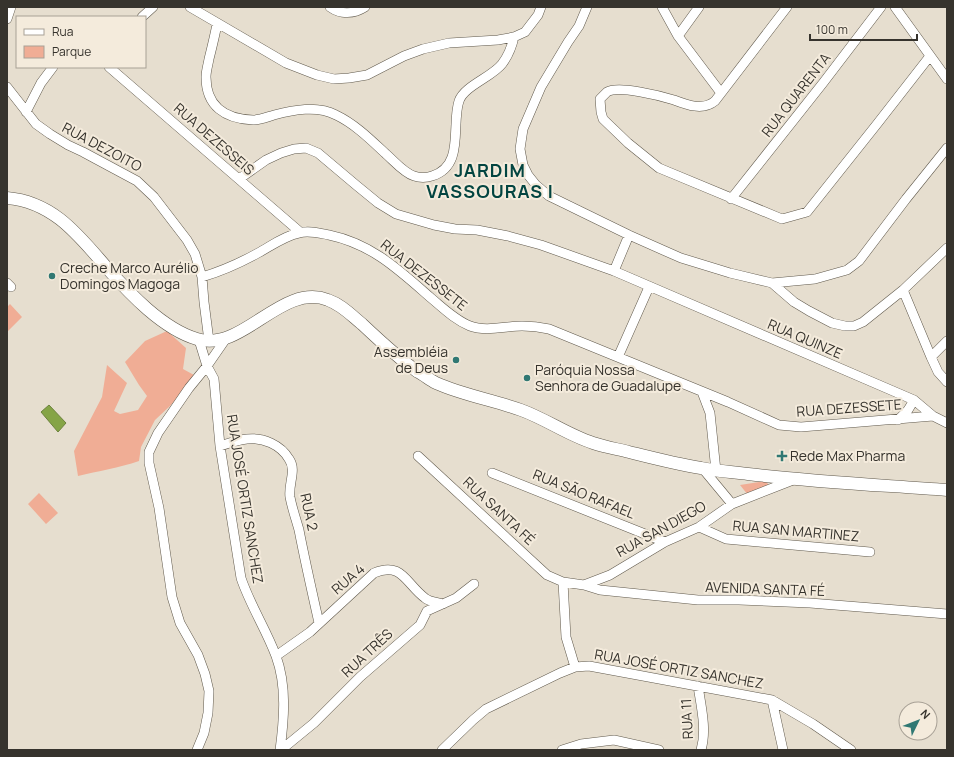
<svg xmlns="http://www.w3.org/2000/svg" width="954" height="757" viewBox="0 0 954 757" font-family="Manrope,sans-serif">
<rect width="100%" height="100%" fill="#e6decf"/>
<!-- green -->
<path fill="#f0ad95" d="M10,304L22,317L7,332V307Z
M167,331L186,348L183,369L194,375L184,390L170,406L155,420L141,447L139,461C119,468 98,471 78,476L74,451L102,397L107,365L127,383L114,411L120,414L138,410L147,396L139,385L125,362L145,341Z
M766,481L769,486L748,495L740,485Z
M39,493L58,513L46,524L28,504Z"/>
<!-- water -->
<path fill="#85a446" stroke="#6d823e" d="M49,405L66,423L58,432L41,412Z"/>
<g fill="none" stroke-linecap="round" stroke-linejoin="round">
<!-- street casing -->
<g stroke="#60594c" stroke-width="10">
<path id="street" d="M190,7L286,63L317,75L334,79L349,78L367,75L404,56L423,49L449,43L498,40L514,37L525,32L538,15L541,7
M330,7C341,15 354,14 365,7
M587,7L579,26L568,42L541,87L523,129L520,149L523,165L528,175L536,185L549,196L629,235L681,258L730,273L772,283L794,302L809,311L832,323L845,326H854L863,322L903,290L947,248
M662,7L678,36L721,93
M787,7L715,101C703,111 687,105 674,100C661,96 618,85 607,92C605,94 602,97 600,99L601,112L603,119L628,143L659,168L782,219L807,212L877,124L930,56
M895,7L947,79
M142,17L153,7
M7,19L11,7
M217,24C215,35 212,47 209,59C208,65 206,71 206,77C206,106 225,119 253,120C260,120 267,117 274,115C293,110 317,105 336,115C355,124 371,140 386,154C394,161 404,173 414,176C420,178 426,178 432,176C465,166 451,125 459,101C464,86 492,77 502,64C508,56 512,46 514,37
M678,36L699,7
M109,67L300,232
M7,87L36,124L50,134L68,145L83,152L137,181L154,197L187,240L195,254L202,277L204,302L209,341
M26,112L41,83L53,67
M239,179L266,160L281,153L294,149L306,148L318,153L356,185L378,203L396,214L434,225L455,229L477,230L508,236L541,245L614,271L914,400L933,416L947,423
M731,199L823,83L881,7
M614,271L629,235
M202,277C222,271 240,263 258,253C271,246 284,236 299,233C308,230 319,233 329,235C372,244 399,270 431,298C443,308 455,320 470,326C486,332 506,326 522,326C531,326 540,327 549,329L728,402L779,425L801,427L933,416
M7,283L11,287
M772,283L815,279L847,270L859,261L906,199L947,148
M903,290L931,357L938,372L947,382
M199,340L207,366L214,379L220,446L241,578C250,605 266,629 276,656C287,686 284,720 280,750
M618,357L649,287
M931,357L947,341
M702,392L710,413L716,471
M898,420L908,410L914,400
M220,446C229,443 238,440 247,439C263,437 281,445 289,459C297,470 288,484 290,497C292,508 296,519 299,530C305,561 312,592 319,623
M418,456L547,575L563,582L584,585L610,575L665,542L699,527L732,504L793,480
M703,469L732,504
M492,473L665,542
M699,527L726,539L870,552
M563,582L566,637L575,667
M584,585L600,590L698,600H739L810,603L947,614
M276,656L310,632L374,573C402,561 406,584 425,598C429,602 437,602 443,604
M698,686C701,706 707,730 701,750
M772,700L783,750
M197,750L204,733L208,713L209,691L205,674L198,655L180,623L172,597L159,508L149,463V452L158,433L189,388L207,366L225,340
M281,750L314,723L360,677L420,625L427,611L456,598L474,584
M442,750L473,720L486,709L560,673L575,667L589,666L772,700L813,724L851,750
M562,750L581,744L614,740L659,750"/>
</g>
<!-- secondary casing -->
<g stroke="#60594c" stroke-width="13">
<path id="secondary" d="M7,198C54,202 79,236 107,268C130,294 163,329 197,339C243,353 281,282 328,300C342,305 351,315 362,324C380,341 398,358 418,372C424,375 430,380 436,383C463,395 493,400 521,410C546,419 568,435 593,443C605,447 617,449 629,452C653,458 676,464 701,468C716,471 732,472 748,474C814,482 880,485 947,490"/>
</g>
<!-- street -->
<use href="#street" stroke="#fff" stroke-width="9"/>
<!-- secondary -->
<use href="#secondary" stroke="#fff" stroke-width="12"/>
</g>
<!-- markers -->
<g fill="#307873" stroke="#f4ebdc" stroke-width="1.5">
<circle cx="52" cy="276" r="4"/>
<circle cx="456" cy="360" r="4"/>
<circle cx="527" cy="378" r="4"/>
<path d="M780 450h4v4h4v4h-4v4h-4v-4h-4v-4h4z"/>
</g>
<g text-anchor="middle" stroke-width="4" stroke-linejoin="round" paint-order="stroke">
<!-- street labels -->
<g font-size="14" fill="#36332d" stroke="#f4ebdc">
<text transform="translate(796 95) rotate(-52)" y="5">RUA QUARENTA</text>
<text transform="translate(214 139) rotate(41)" y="5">RUA DEZESSEIS</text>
<text transform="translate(102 147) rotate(28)" y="5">RUA DEZOITO</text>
<text transform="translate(424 275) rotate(38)" y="5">RUA DEZESSETE</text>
<text transform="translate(805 339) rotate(23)" y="5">RUA QUINZE</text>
<text transform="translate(849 408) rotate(-4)" y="5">RUA DEZESSETE</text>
<text transform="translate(584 494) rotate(22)" y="5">RUA SÃO RAFAEL</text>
<text transform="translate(245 499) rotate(81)" y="5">RUA JOSÉ ORTIZ SANCHEZ</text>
<text transform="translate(499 511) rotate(43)" y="5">RUA SANTA FÉ</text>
<text transform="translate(309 512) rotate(78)" y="5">RUA 2</text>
<text transform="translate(661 529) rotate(-29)" y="5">RUA SAN DIEGO</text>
<text transform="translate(796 531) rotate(5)" y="5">RUA SAN MARTINEZ</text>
<text transform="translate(348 579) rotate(-41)" y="5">RUA 4</text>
<text transform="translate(765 589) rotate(2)" y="5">AVENIDA SANTA FÉ</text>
<text transform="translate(367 653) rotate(-43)" y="5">RUA TRÊS</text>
<text transform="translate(679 669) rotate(10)" y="5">RUA JOSÉ ORTIZ SANCHEZ</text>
<text transform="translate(687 719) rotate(-93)" y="5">RUA 11</text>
</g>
<!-- poi labels -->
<g font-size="14" fill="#36332d" stroke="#f4ebdc" text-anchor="start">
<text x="60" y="273">Creche Marco Aurélio<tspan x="60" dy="16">Domingos Magoga</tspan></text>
<text x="448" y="357" text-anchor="end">Assembléia<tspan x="448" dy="16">de Deus</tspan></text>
<text x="535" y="375">Paróquia Nossa<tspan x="535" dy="16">Senhora de Guadalupe</tspan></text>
<text x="790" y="461">Rede Max Pharma</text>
</g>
<!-- district labels -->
<g font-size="18" font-weight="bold" letter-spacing="1" fill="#034541" stroke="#f4ebdc">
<text x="490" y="177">JARDIM<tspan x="490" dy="21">VASSOURAS I</tspan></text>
</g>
</g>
<!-- border -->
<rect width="954" height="757" fill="none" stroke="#36332d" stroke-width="16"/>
<!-- legend -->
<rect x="16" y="16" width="130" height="52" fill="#f4ebdc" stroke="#a8a196"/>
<rect x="24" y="29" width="20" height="6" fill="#ffffff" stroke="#a8a196"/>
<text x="52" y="36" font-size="12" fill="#36332d">Rua</text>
<rect x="24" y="46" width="20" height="12" fill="#f0ad95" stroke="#a8a196"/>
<text x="52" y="56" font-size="12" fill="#36332d">Parque</text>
<!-- north arrow -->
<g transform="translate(918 721) rotate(47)"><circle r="19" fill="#f4ebdc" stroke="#a8a196"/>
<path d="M0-3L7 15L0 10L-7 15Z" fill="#307873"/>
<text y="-6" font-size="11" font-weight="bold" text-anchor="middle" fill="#36332d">N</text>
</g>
<!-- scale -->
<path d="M810 34v6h107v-6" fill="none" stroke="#36332d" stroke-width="2"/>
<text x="816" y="34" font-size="12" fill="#36332d" stroke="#f4ebdc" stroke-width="3" paint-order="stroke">100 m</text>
</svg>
